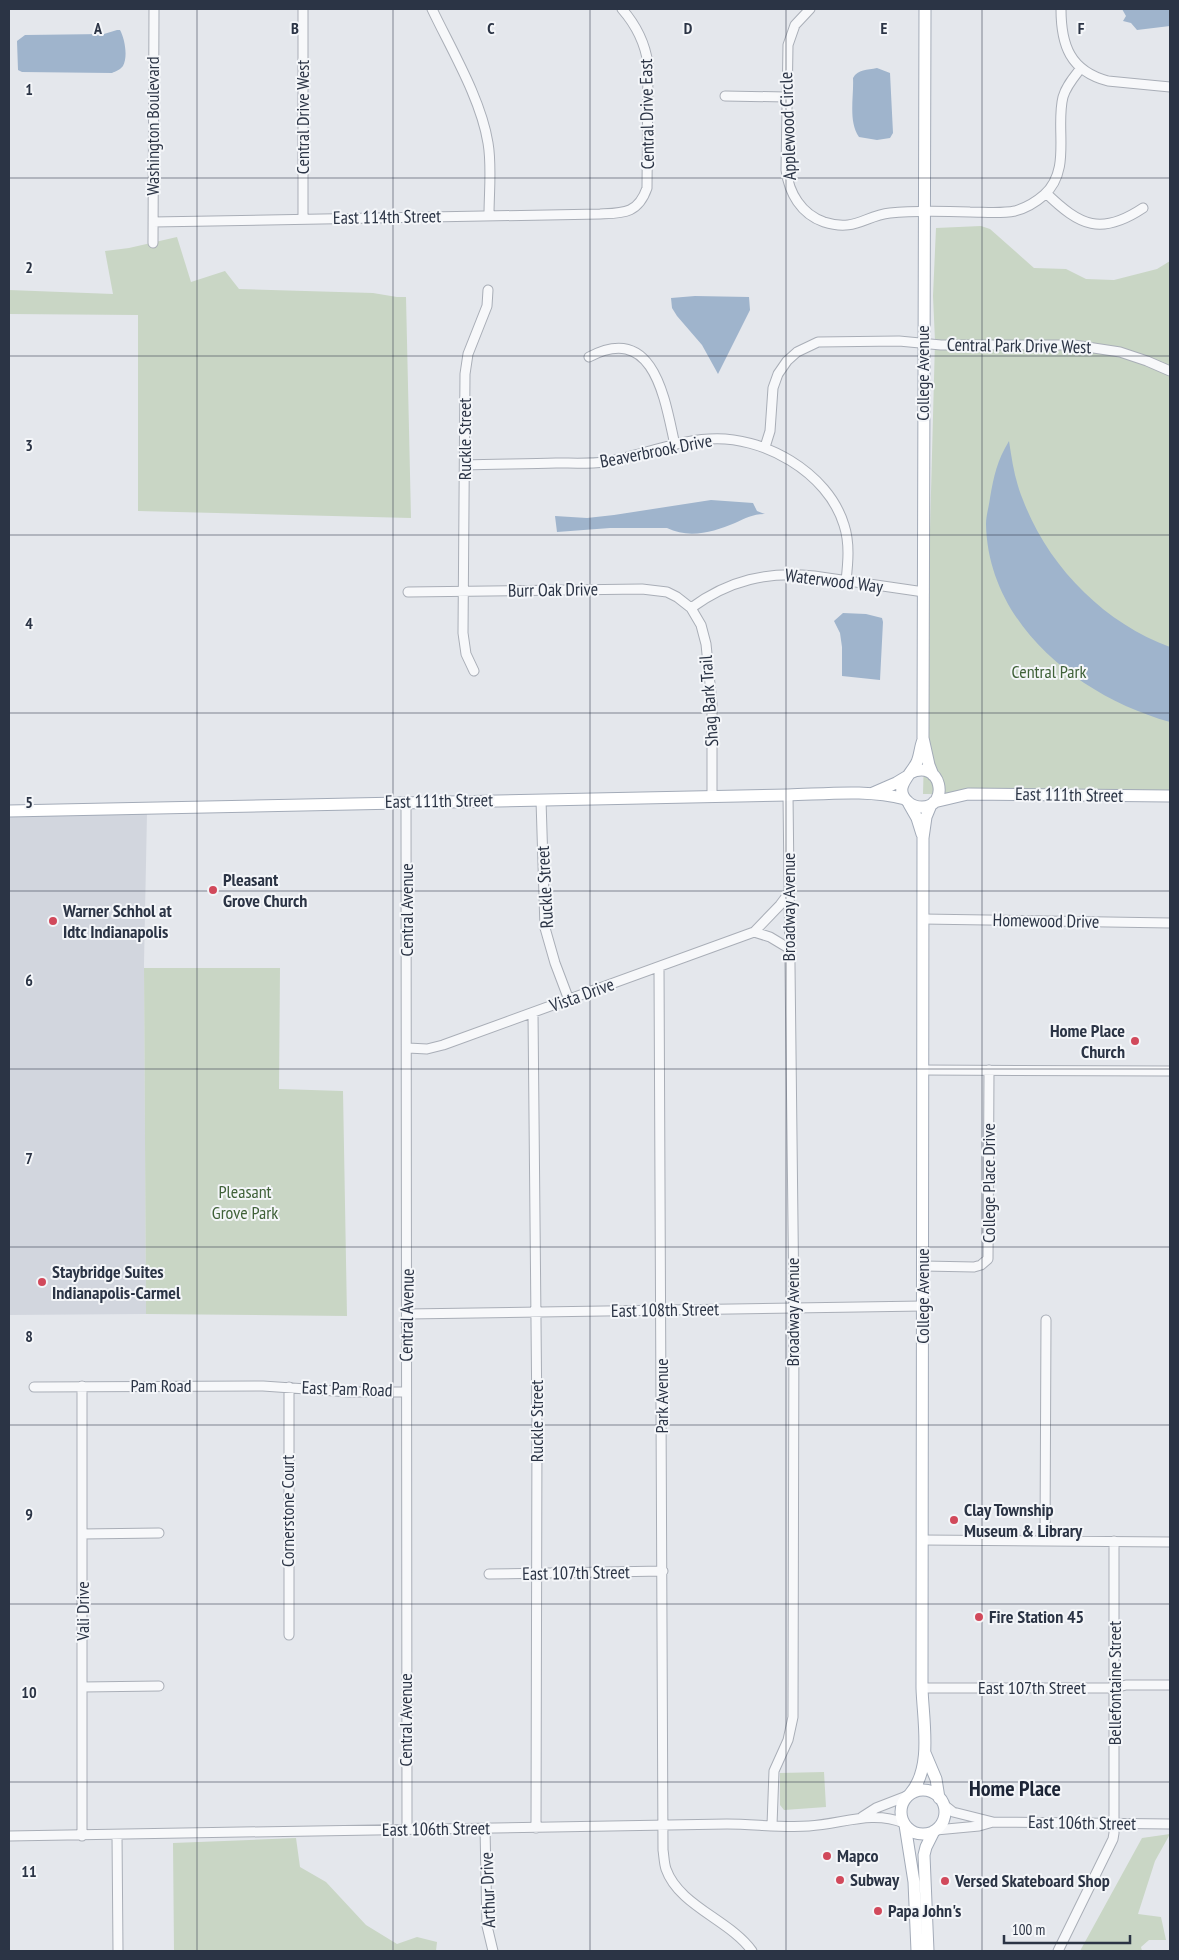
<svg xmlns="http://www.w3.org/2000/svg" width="1179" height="1960" viewBox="0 0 1179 1960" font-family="'PT Sans Narrow',sans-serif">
<rect width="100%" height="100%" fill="#e4e7ec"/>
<!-- built -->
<path fill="#d2d6de" d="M147,813L144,963L146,1314L9,1315V816Z"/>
<!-- green -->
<path fill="#c9d6c5" d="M981,226L990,229L1034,268L1066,269L1086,279L1114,280L1157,269L1170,261V795L923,794L935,341L933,296L936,228Z
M177,237L191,282L225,271L239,289L373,293L397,297H406L411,518L138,511V315L9,314V290L113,294L105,251L129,248Z
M144,968H280L279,1089L343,1091L347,1316L146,1314Z
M824,1772L826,1807L784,1810L780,1805V1773Z
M1170,1834L1155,1861L1138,1914L1161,1917L1166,1940H1149L1141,1947L1142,1951H1080L1142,1838Z
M296,1838L300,1867L326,1882L366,1925L397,1944L417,1937L437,1942L436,1951H174L173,1843Z"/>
<!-- water -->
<path fill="#9fb4cc" d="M1122,9H1170V26L1137,30L1131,23L1123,21L1126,16Z
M117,30H120C125,39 128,57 123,66C120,70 116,71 112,73L22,72L18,70L17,41L25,35L104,34Z
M877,68L890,73L893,133L890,138L877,140L859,137C848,121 854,97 853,78C858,69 867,70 877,68Z
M695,296L749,297L750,310L718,374L702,345L677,316L672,308L671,298Z
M1009,441C1012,461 1015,481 1023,500C1048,566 1104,623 1170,647V722C1080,697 988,625 986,524C986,516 989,506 990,498C994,475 997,461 1009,441Z
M711,500L753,503L757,511L765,514C753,514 746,518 735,523C714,532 689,539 667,528H610L557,532L555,516L587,518L614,515Z
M843,613L866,614L882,618L883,622L880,680L842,676V647L840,633L834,621Z"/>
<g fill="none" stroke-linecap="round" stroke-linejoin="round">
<!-- minor casing -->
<g stroke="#a9aeb7" stroke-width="11">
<path id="minor" d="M432,9C451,49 481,99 488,143C492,166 489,192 489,215
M810,9L795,25L788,45L786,170C789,193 801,214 824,222C855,232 864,216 890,213C916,210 943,211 970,212C984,212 1000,214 1015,211C1026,208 1036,202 1044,195C1072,170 1055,128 1063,97C1066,86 1074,77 1081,68
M1061,9C1061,45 1070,71 1108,81L1170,87
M725,96L786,97
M1046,193C1080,226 1101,236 1143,208
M303,219V9
M153,222L600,214C623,213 638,214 647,188L648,64C645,42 636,25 622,9
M153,243L154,9
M589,357C655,322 665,401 675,445
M765,447L770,431L773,388L778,374L787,361L797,352L818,342L899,341L941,345H1074L1120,352L1147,361L1170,371
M465,465C495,464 526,464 556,463C572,463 589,464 605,462C640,456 674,441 709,439C762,435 828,472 844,525C850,543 848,563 846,581
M408,592L642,589L667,592L677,597L691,608L701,625L706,644L712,704V796
M691,608C729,580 768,571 814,576L924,592
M474,671L466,654L463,633L465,374L468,354L487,306L488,290
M541,800L545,928L555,963L569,1000
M406,802L407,1829
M923,919L1170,923
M754,932L770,937L790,949
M659,967L663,1850C664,1856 664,1863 666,1869C679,1906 730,1920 752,1951
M533,1013L537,1425L536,1828
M408,1048L427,1049L443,1045L754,932L780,905L789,893
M922,1070L1170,1071
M924,1266L974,1267L981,1265L988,1259L989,1070
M407,1314L923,1306
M34,1387L263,1386L349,1392H406
M82,1534L159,1533
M923,1540L1170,1542
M1045,1540L1046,1320
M489,1574L663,1571
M289,1635V1387
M83,1687L159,1686
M922,1688H1115L1126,1685H1170
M943,1804L953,1812L993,1822
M862,1817L876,1808L907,1796
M772,1825L774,1771L788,1740L793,1717L794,1308L788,795
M485,1828L487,1926L493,1951
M936,1830L979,1826L993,1822L1170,1824
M117,1835L118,1951
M9,1836L727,1824C754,1824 782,1828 809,1826C843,1824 871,1810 904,1823
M82,1836V1386
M1058,1951L1113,1839L1114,1833V1541"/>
</g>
<!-- major casing -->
<g stroke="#a3abb8" stroke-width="13">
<path id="major" d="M925,9L923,738L929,765L933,775
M910,773C942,758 950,807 922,807C916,807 912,806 908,802C892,788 911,775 917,762C920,755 920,747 923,740
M873,793L896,783L906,777
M934,802L968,794L1170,796
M909,804L917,818L922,834
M9,811L788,795C826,794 868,789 905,799
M925,1753L936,1779L939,1798
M901 1812a22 22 0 1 1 44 0a22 22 0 1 1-44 0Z
M910,1794C933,1768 923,1721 922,1688L923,838L926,817L931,805
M905,1825L914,1882L917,1951
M928,1951L924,1855L926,1847L934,1831"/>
</g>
<!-- minor -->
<use href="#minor" stroke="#f7f8fa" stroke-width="9"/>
<!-- major -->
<use href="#major" stroke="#fff" stroke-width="11"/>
</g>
<!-- grid -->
<path fill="none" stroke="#2b3445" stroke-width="1" stroke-opacity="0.55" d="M197,9V1951M393,9V1951M590,9V1951M786,9V1951M982,9V1951M9,178H1170M9,356H1170M9,535H1170M9,713H1170M9,891H1170M9,1069H1170M9,1247H1170M9,1425H1170M9,1604H1170M9,1782H1170"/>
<!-- markers -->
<g fill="#d1495b" stroke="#f4f6f9" stroke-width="2">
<circle cx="213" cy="890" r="5"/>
<circle cx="53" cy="921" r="5"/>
<circle cx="1135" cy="1041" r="5"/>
<circle cx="42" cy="1282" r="5"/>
<circle cx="954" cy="1520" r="5"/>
<circle cx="979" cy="1617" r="5"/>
<circle cx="827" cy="1856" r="5"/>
<circle cx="840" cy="1880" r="5"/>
<circle cx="945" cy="1881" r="5"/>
<circle cx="878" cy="1911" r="5"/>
</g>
<g text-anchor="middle" stroke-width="4" stroke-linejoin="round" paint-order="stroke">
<!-- street labels -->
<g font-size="18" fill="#2b3445" stroke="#f4f6f9">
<text transform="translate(647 114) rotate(-91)" y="6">Central Drive East</text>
<text transform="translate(303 117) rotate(-90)" y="6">Central Drive West</text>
<text transform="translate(153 126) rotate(-90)" y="6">Washington Boulevard</text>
<text transform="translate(788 126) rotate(-92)" y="6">Applewood Circle</text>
<text transform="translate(387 217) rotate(-1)" y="6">East 114th Street</text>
<text transform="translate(1019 346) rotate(1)" y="6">Central Park Drive West</text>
<text transform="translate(923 373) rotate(-90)" y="6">College Avenue</text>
<text transform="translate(465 439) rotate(-90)" y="6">Ruckle Street</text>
<text transform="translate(656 451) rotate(-11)" y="6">Beaverbrook Drive</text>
<text transform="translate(834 581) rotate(7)" y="6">Waterwood Way</text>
<text transform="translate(553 590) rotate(-1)" y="6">Burr Oak Drive</text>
<text transform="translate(709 701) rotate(-94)" y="6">Shag Bark Trail</text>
<text transform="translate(1069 795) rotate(1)" y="6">East 111th Street</text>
<text transform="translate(439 801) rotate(-1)" y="6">East 111th Street</text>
<text transform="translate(545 887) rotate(-93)" y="6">Ruckle Street</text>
<text transform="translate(789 907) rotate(-90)" y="6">Broadway Avenue</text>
<text transform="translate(407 910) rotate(-90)" y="6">Central Avenue</text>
<text transform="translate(1046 921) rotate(1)" y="6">Homewood Drive</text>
<text transform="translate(582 995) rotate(-20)" y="6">Vista Drive</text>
<text transform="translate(989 1183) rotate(-90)" y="6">College Place Drive</text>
<text transform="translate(923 1296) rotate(-90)" y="6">College Avenue</text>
<text transform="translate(665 1310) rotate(-1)" y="6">East 108th Street</text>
<text transform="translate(793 1312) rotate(-90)" y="6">Broadway Avenue</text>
<text transform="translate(407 1315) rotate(-89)" y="6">Central Avenue</text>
<text x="161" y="1392">Pam Road</text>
<text transform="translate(347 1389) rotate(2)" y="6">East Pam Road</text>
<text transform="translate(662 1396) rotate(-90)" y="6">Park Avenue</text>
<text transform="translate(537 1421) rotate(-90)" y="6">Ruckle Street</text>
<text transform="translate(288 1511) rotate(-90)" y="6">Cornerstone Court</text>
<text transform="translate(576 1573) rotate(-1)" y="6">East 107th Street</text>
<text transform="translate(83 1611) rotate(-90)" y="6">Vali Drive</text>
<text transform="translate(1115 1683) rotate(-90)" y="6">Bellefontaine Street</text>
<text x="1032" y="1694">East 107th Street</text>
<text transform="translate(406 1720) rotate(-90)" y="6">Central Avenue</text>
<text transform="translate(1082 1823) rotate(1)" y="6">East 106th Street</text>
<text transform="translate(436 1829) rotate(-1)" y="6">East 106th Street</text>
<text transform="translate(488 1890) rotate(-92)" y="6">Arthur Drive</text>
</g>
<!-- park labels -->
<g font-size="18" fill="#3f6138" stroke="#f4f6f9">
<text x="1049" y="678">Central Park</text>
<text x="245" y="1198">Pleasant<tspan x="245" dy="21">Grove Park</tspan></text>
</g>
<!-- poi labels -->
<g font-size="18" font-weight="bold" fill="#2b3445" stroke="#f4f6f9" text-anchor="start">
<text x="223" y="886">Pleasant<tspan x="223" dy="21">Grove Church</tspan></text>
<text x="63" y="917">Warner Schhol at<tspan x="63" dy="21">Idtc Indianapolis</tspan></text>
<text x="1125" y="1037" text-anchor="end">Home Place<tspan x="1125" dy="21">Church</tspan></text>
<text x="52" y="1278">Staybridge Suites<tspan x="52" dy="21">Indianapolis-Carmel</tspan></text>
<text x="964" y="1516">Clay Township<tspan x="964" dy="21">Museum &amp; Library</tspan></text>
<text x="989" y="1623">Fire Station 45</text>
<text x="837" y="1862">Mapco</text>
<text x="850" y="1886">Subway</text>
<text x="955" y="1887">Versed Skateboard Shop</text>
<text x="888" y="1917">Papa John's</text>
</g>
<!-- district labels -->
<g font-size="22" font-weight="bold" fill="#1d2536" stroke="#f4f6f9">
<text x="1015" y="1796">Home Place</text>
</g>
</g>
<g font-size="16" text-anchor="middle" font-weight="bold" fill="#2b3445" stroke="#f4f6f9" stroke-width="4" stroke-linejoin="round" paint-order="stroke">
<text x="98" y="34">A</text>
<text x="295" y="34">B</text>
<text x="491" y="34">C</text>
<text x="688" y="34">D</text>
<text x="884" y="34">E</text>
<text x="1081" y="34">F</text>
<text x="29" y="95">1</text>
<text x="29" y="273">2</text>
<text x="29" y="451">3</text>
<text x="29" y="629">4</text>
<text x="29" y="808">5</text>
<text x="29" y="986">6</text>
<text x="29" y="1164">7</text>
<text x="29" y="1342">8</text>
<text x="29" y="1520">9</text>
<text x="29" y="1698">10</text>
<text x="29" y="1877">11</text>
</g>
<!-- border -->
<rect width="1179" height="1960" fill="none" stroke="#2b3445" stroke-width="20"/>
<!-- scale -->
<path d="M1004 1935v8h126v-8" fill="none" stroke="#2b3445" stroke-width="2.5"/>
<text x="1012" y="1935" font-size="15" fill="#2b3445" stroke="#f4f6f9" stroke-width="4" paint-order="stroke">100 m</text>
</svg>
